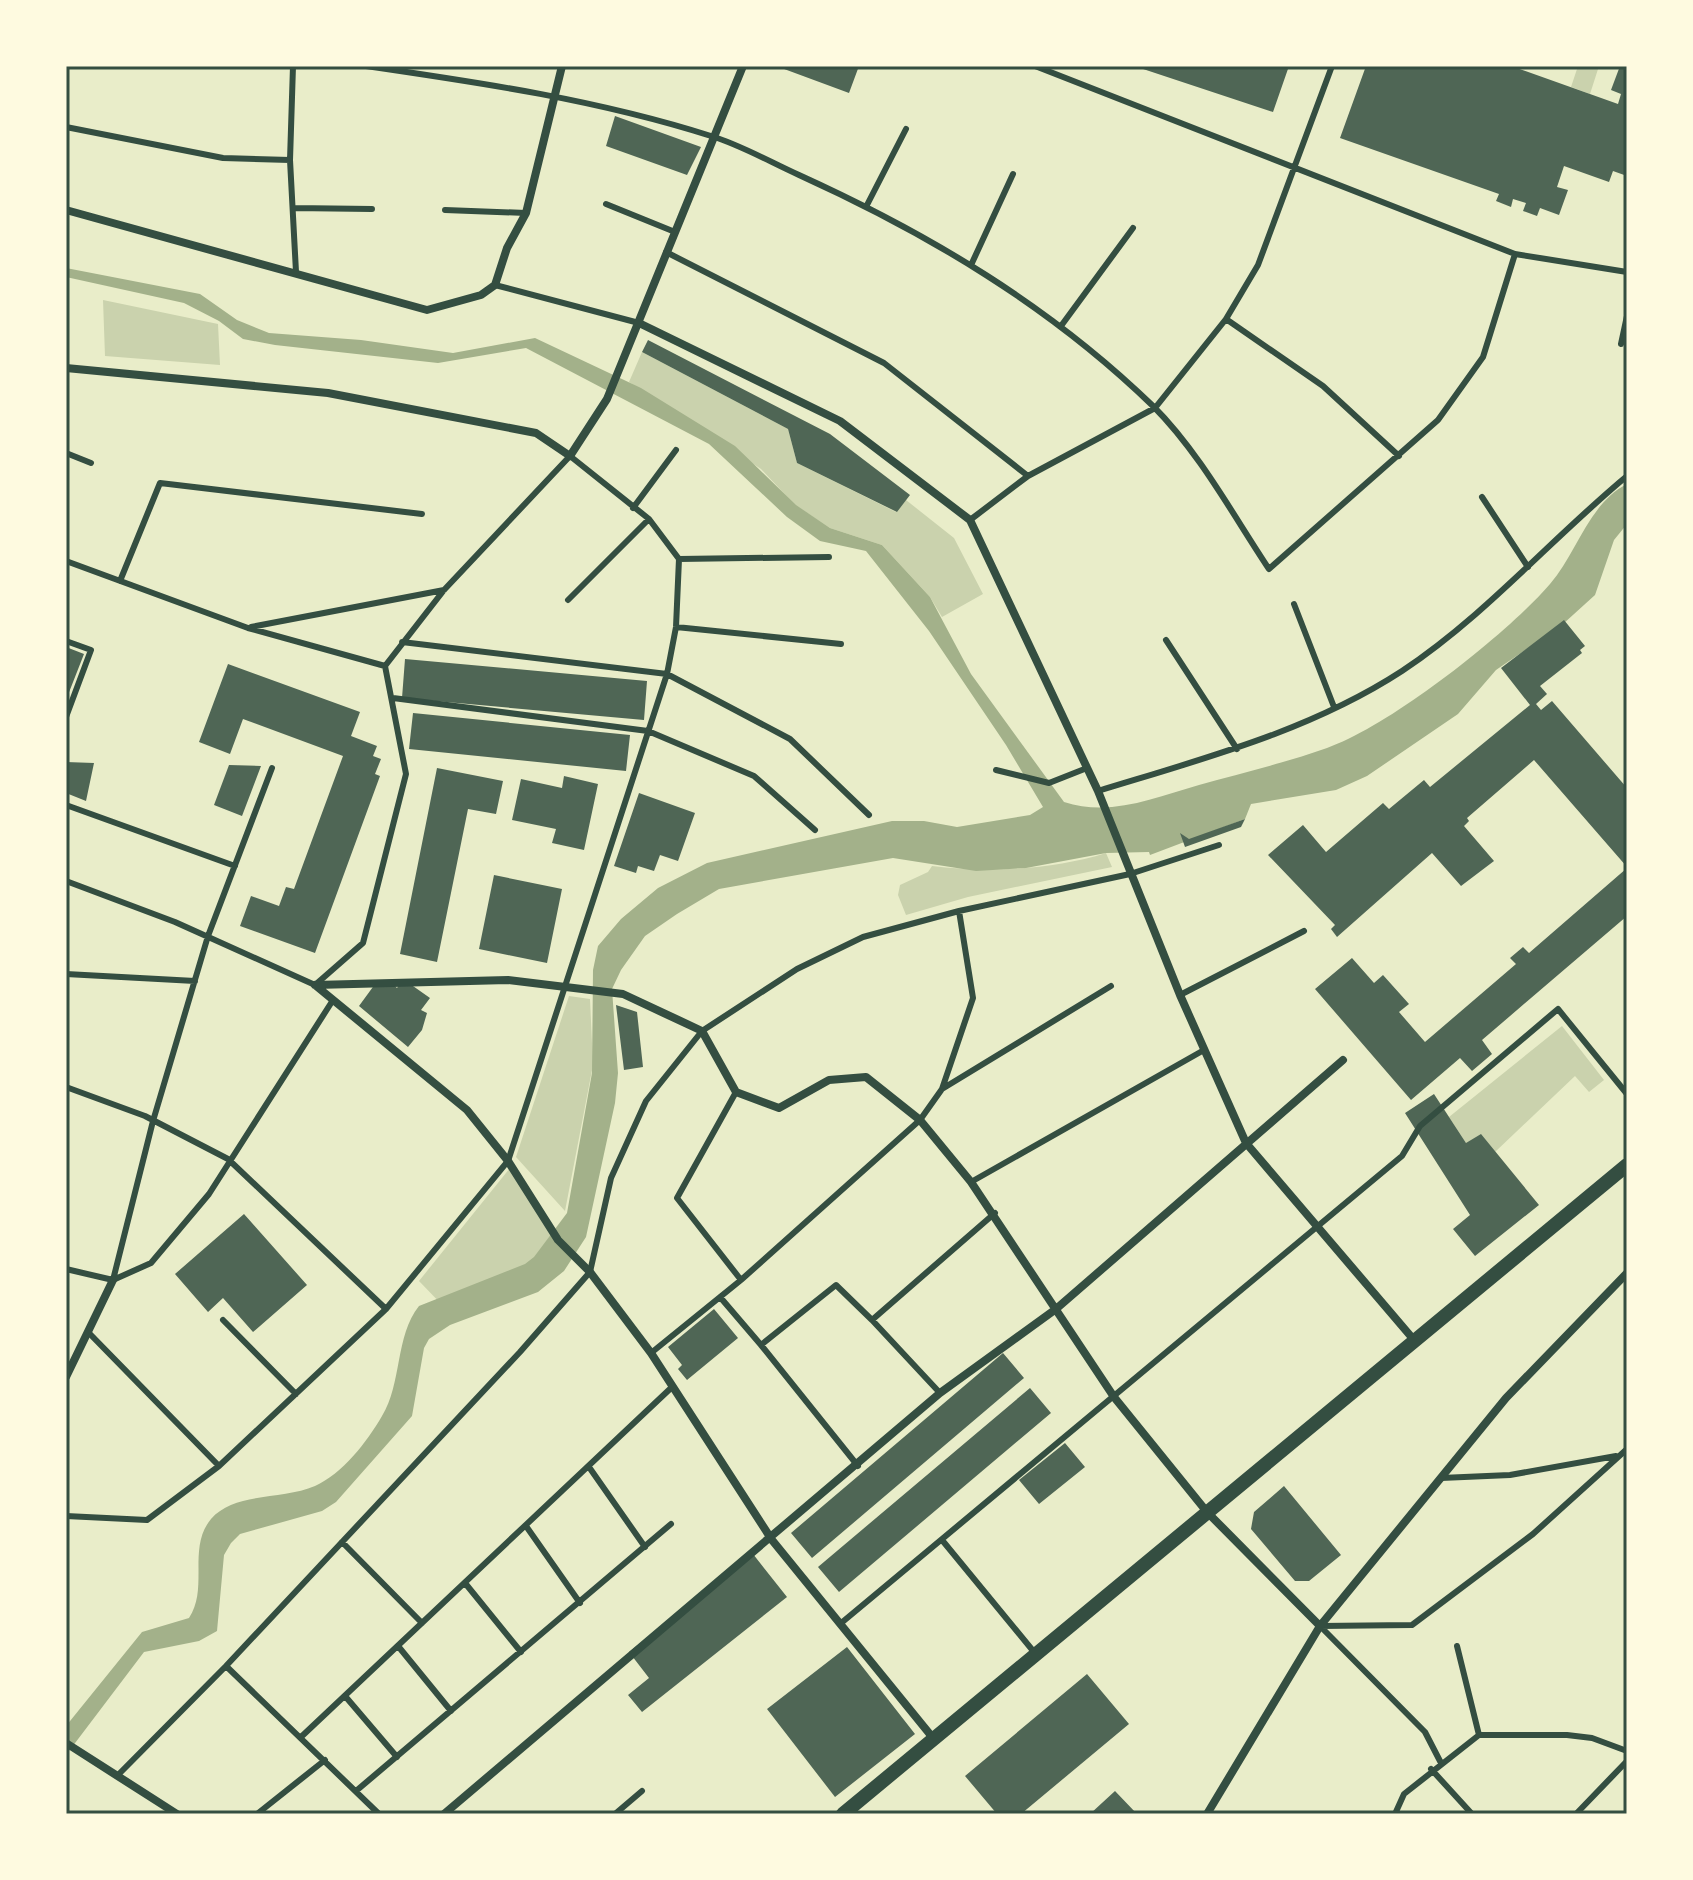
<svg xmlns="http://www.w3.org/2000/svg" width="1693" height="1880" viewBox="0 0 1693 1880" font-family="'Public Sans',sans-serif">
<rect width="100%" height="100%" fill="#e9edc9"/>
<!-- green -->
<path fill="#cad2ad" d="M1578,66H1599L1590,94L1571,87Z
M103,300L218,324L220,365L105,356Z
M642,352L788,429L797,463L896,512L906,500L954,538L983,594L942,617L930,597L882,545L830,528L795,505L761,469L629,382Z
M1106,853L1112,867L968,897L906,915L898,895L900,885L928,872L932,866C987,873 1052,870 1106,853Z
M569,996L590,999L593,1065L565,1211L516,1157Z
M1562,1026L1604,1080L1589,1092L1575,1076L1495,1152L1466,1143L1449,1117Z
M510,1168L563,1242L499,1290L446,1309L419,1281Z"/>
<!-- water -->
<path fill="#a3b18a" d="M66,268L200,294L237,320L269,333L361,340L453,353L535,338L641,388L735,446L796,505L830,528L882,545L930,597L971,674L1064,802C1110,817 1154,798 1199,785C1241,773 1285,763 1327,748C1390,726 1506,635 1550,584C1577,553 1589,503 1627,484V524L1614,540L1595,595L1563,624L1496,670L1458,714L1367,776L1336,790L1251,804L1245,819L1150,855L1149,852L1106,853L1026,868L976,871L893,858L719,889L677,914L645,936L621,970L612,989L618,1073L615,1103L586,1237L564,1271L538,1292L450,1325L429,1339L424,1348L412,1416L336,1502L322,1511L240,1534L231,1543L224,1555L217,1631L199,1641L144,1652L66,1755V1726L142,1632L189,1618C209,1588 187,1548 211,1519C234,1492 283,1500 315,1486C342,1474 367,1442 382,1416C402,1384 395,1336 419,1306L525,1264L534,1257L567,1213L592,1073L593,970L598,946L621,919L658,888L707,863L892,821H924L957,827L1030,815L1043,807L1006,745L929,631L866,551L820,541L787,517L709,444L526,348L438,363L275,345L243,339L219,321L184,303L66,277Z"/>
<!-- building -->
<path fill="#4f6655" d="M776,66H859L849,93Z
M1134,66H1289L1273,112Z
M1366,66H1511L1618,104L1621,94L1611,90L1620,66H1627V176L1613,171L1609,182L1564,166L1557,187L1568,190L1559,215L1540,208L1537,216L1523,211L1526,203L1513,199L1511,207L1496,201L1499,194L1340,138Z
M615,116L701,147L687,175L606,146Z
M648,340L830,434L910,495L897,512L797,463L788,429L642,352Z
M1564,620L1585,646L1580,650L1582,653L1540,686L1547,694L1536,704L1541,710L1552,701L1627,788V867L1534,760L1467,818L1469,821L1464,826L1494,861L1461,886L1432,853L1337,937L1331,929L1335,925L1268,855L1303,825L1326,852L1383,803L1389,809L1424,780L1430,787L1530,705L1501,668Z
M66,647L84,654L66,700Z
M405,659L647,681L644,720L402,698Z
M228,664L360,712L351,736L377,746L373,756L381,759L375,774L380,776L315,953L240,926L251,896L279,906L286,887L294,889L343,756L243,719L230,754L199,742Z
M413,713L630,735L626,771L409,749Z
M66,762L94,763L86,801L66,793Z
M229,765L261,766L242,816L214,805Z
M437,768L503,781L496,814L468,809L437,962L400,954Z
M564,776L598,784L584,850L552,843L556,829L512,820L521,779L562,788Z
M639,793L695,813L678,861L660,855L654,871L638,866L636,873L614,866Z
M1245,819L1241,827L1185,847L1180,833L1189,839Z
M1627,868V916L1482,1040L1492,1054L1472,1071L1460,1058L1411,1100L1315,989L1352,958L1374,983L1383,975L1409,1004L1399,1012L1425,1042L1516,964L1510,958L1523,947L1529,953Z
M494,875L562,889L547,963L479,949Z
M403,979L430,998L421,1010L427,1013L422,1030L408,1047L359,1006L378,980L389,981L397,988Z
M616,1005L637,1012L643,1067L624,1070Z
M1434,1094L1466,1143L1481,1134L1539,1205L1475,1256L1453,1229L1470,1215L1405,1113Z
M244,1214L307,1285L253,1332L223,1298L208,1312L175,1274Z
M714,1309L738,1338L687,1380L678,1369L682,1365L668,1347Z
M1003,1353L1024,1378L812,1558L791,1533Z
M1030,1388L1051,1413L839,1592L818,1567Z
M1065,1443L1085,1467L1039,1504L1019,1480Z
M1284,1486L1341,1555L1309,1581H1295L1251,1529L1254,1512Z
M753,1554L787,1597L642,1712L628,1695L649,1678L629,1652Z
M847,1647L915,1734L835,1797L767,1709Z
M1087,1674L1129,1724L1021,1814H997L965,1776Z
M1115,1791L1137,1814H1090Z"/>
<g fill="none" stroke-linecap="round" stroke-linejoin="round">
<!-- service -->
<path stroke="#344e41" stroke-width="6" d="M293,66L290,160L296,272
M366,66C483,83 598,100 711,136C741,145 770,162 799,175C929,234 1050,306 1153,406C1199,452 1233,515 1269,569L1438,420L1483,357L1515,254
M1035,66L1515,254L1627,272
M66,127L223,158L290,160
M606,204L675,232
M867,205L906,129
M293,208L372,209
M445,210L526,213
M666,252L884,363L1028,476
M972,263L1013,174
M495,285L639,323
M1226,319L1323,386L1399,456
M1061,326L1133,228
M1621,344L1627,316
M66,453L91,463
M1482,497L1528,567
M633,508L676,450
M970,520L1028,476L1155,408L1226,319L1258,265L1332,66
M679,559L829,557
M66,561L248,628L385,666
M120,581L160,483L422,514
M568,600L649,519
M1294,604L1334,707
M251,627L444,590
M676,627L841,644
M1166,640L1237,749
M66,641L91,650L66,717
M402,642L667,674L790,739L869,815
M393,698L648,731L754,776L815,830
M996,770L1049,783L1087,768
M1098,791C1202,759 1310,731 1402,671C1485,616 1551,539 1627,476
M66,805L235,866
M66,881L175,922L315,985L363,943L406,774L385,666
M66,974L195,981
M1180,995L1304,931
M66,1087L145,1116L228,1159L386,1309
M942,1089L1111,986
M736,1092L677,1198L741,1280
M971,1182L1204,1050
M66,1269L113,1280
M113,1280L153,1121L208,936L272,768
M113,1280L151,1263L209,1194L333,1000
M720,1297L761,1345
M223,1320L296,1394
M88,1332L219,1466
M651,1353L741,1280L920,1120L942,1089L973,998L959,911
M940,1393L872,1320L995,1213
M858,1466L761,1345L836,1285L872,1320
M589,1467L645,1547
M1441,1478L1510,1475L1616,1456
M66,1516L147,1520L219,1466L386,1309L508,1161L667,674L676,627L679,559L649,519L570,456L444,590L385,666
M526,1526L580,1603
M942,1540L1034,1652
M342,1542L422,1623
M465,1583L521,1652
M840,1624L1402,1156L1420,1126L1558,1009L1627,1094
M1320,1626L1412,1625L1533,1534L1627,1449
M1320,1626L1425,1732L1441,1763
M398,1646L451,1711
M1457,1646L1479,1735
M226,1666L379,1814
M345,1696L397,1757
M301,1737L671,1388
M1431,1769L1472,1814
M117,1776L226,1666L520,1352L590,1272L611,1178L646,1101L702,1031L797,969L863,937L959,911L1130,874L1219,845
M356,1791L671,1524
M257,1814L325,1760
M615,1814L642,1791
M1395,1814L1404,1794L1479,1735H1567L1592,1738L1627,1751
M1576,1814L1627,1761"/>
<!-- minor -->
<path stroke="#344e41" stroke-width="8" d="M66,210L427,310L481,295L495,285L507,248L526,213L562,66
M639,323L840,421L970,520L1098,791L1180,995L1246,1143L1414,1340
M66,368L328,393L536,433L570,456L607,399L743,66
M315,985L508,980L623,994L702,1031L736,1092L779,1108L829,1080L866,1077L920,1120L971,1182L1114,1397L1207,1512L1320,1626
M315,985L467,1110L508,1161L558,1240L590,1272L651,1353L772,1540L933,1738
M66,1377L113,1280
M66,1743L177,1814
M444,1814L940,1393L1056,1309L1343,1060
M1207,1814L1320,1626L1506,1398L1627,1273"/>
<!-- tertiary -->
<path stroke="#344e41" stroke-width="14" d="M843,1814L1627,1165"/>
</g>
<!-- border -->
<rect width="1693" height="1880" fill="none" stroke="#fefae0" stroke-width="136"/>
<rect x="68" y="68" width="1557" height="1744" fill="none" stroke="#344e41" stroke-width="3"/>
</svg>
